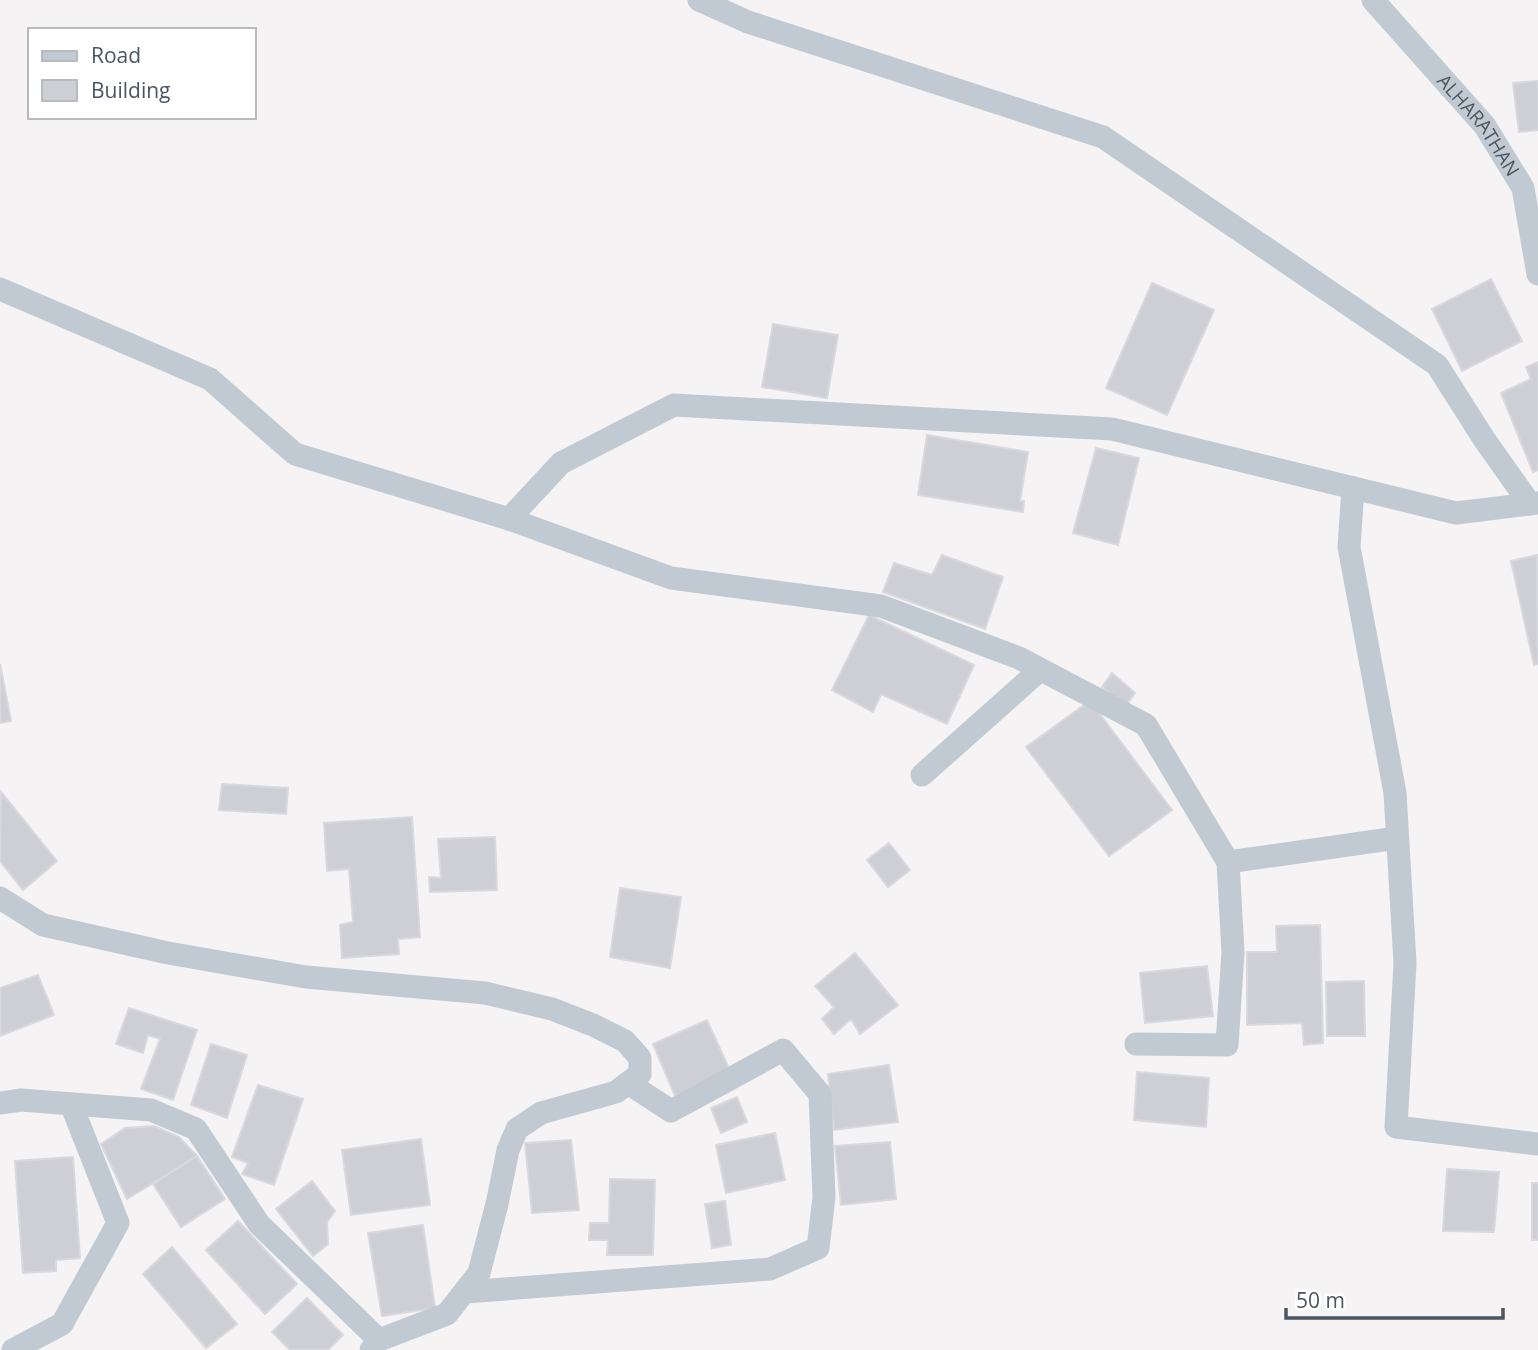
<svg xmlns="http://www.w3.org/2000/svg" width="1538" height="1350" viewBox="0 0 1538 1350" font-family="'Open Sans',sans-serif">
<rect width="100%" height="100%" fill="#f5f3f3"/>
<!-- building -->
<path fill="#cdcfd5" stroke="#d7d9de" stroke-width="2" d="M1538,81V130L1519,132L1513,83Z
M1491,279L1522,341L1462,371L1432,309Z
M1152,283L1214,310L1167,415L1106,388Z
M773,324L838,335L827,398L762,387Z
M1538,362V470L1533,472L1501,393L1531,379L1526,367Z
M927,435L1028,452L1020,501H1024L1023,512L918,495Z
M1096,448L1139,458L1118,545L1073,533Z
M942,555L1003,577L985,629L883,592L894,563L932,575Z
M1537,555L1538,664L1534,665L1511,561Z
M869,615L974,665L947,724L881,694L873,712L832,690Z
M0,664L11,721L0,723Z
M1112,673L1135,693L1125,707L1102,687Z
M1090,701L1172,810L1109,856L1026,747Z
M222,784L288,788L286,814L219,810Z
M1,792L57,861L23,890L0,861Z
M412,817L420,937L398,939L399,954L342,958L340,925L353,922L349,869L327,871L324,823Z
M495,837L497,890L430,892L429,877L441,878L438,839Z
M889,843L910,870L888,887L867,860Z
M620,888L681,897L670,968L610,957Z
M1320,925L1323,1043L1304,1045L1302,1023L1247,1025V952H1277L1276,926Z
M855,953L898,1005L860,1034L851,1019L834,1034L822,1019L834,1007L815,986Z
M1207,966L1213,1016L1145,1023L1140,973Z
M38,975L54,1015L0,1036V988Z
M1364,981L1365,1036H1327L1326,982Z
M129,1008L197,1030L173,1100L141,1089L160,1039L148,1035L143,1053L116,1044Z
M707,1020L730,1071L675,1096L653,1044Z
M211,1044L247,1055L227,1118L191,1105Z
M889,1065L898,1122L834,1130L828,1074Z
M1137,1072L1209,1078L1206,1127L1134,1120Z
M258,1085L303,1099L274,1185L242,1174L248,1163L232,1157Z
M737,1097L747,1122L721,1133L711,1108Z
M154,1126L179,1137L197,1156L127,1199L101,1144L125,1128Z
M775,1133L785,1180L726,1193L716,1145Z
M421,1139L430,1205L351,1215L342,1150Z
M571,1140L579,1210L532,1213L525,1143Z
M890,1142L896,1199L841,1205L835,1146Z
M197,1156L225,1199L181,1227L153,1184Z
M73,1157L80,1258L56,1260V1271L23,1273L15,1161Z
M1447,1169L1499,1172L1494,1232L1443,1231Z
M610,1179L655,1180L653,1255H607L608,1240H589L590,1223H609Z
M312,1181L335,1211L327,1222L328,1244L313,1256L276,1209Z
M1532,1183H1538V1240H1532Z
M725,1201L731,1245L712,1248L705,1204Z
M238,1221L297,1284L265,1314L206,1250Z
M423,1225L435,1308L382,1316L368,1233Z
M172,1247L237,1324L206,1348L143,1274Z
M307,1298L343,1335L328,1350H290L272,1332Z"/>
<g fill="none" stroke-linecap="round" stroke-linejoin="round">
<!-- street -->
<g stroke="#c1cad2" stroke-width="23">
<path d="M699,0L748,22L1103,137L1437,365L1484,439L1530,504"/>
<path id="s1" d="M1373,0L1485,126L1523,188L1538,274"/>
<path d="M0,289L210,379L295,454L509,519L671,578L881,606L1019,658L1146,725L1228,862L1397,838"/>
<path d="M1353,488L1349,547L1395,793L1405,963L1396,1127L1538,1144"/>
<path d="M509,519L561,463L674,405L1112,429L1456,513L1538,503"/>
<path d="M922,775L1040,670"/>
<path d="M0,898L43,925L168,953L306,977L485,993L552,1009L593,1025L625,1041L640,1058V1074L616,1092L541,1113L517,1129L508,1150L497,1204L479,1273L447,1314L379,1340L371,1350"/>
<path d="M1136,1044L1227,1045L1233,952L1228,862"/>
<path d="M0,1103L21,1100L151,1110L196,1129L259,1224L379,1340"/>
<path d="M465,1292L770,1269L818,1248L824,1197L820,1094L783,1050L671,1111L628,1083"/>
<path d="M13,1350L62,1324L118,1223L71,1104"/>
</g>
</g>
<g text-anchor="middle" stroke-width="5" stroke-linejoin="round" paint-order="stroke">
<!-- street labels -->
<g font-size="19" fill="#4a5661" stroke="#fff">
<text dy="7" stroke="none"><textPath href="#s1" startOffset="164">ALHARATHAN</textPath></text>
</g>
</g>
<!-- legend -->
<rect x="28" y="28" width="228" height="91" fill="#ffffff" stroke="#b7bbc0" stroke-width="2"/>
<rect x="42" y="51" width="35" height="10" fill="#c1cad2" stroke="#b7bbc0" stroke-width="2"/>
<text x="91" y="63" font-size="21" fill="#4a5661">Road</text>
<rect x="42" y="80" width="35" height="21" fill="#cdcfd5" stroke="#b7bbc0" stroke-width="2"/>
<text x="91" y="98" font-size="21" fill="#4a5661">Building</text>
<!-- scale -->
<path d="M1286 1308v10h217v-10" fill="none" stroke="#4a5661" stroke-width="3.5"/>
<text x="1296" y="1308" font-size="21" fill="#4a5661" stroke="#ffffff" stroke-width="5" paint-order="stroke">50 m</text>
</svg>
